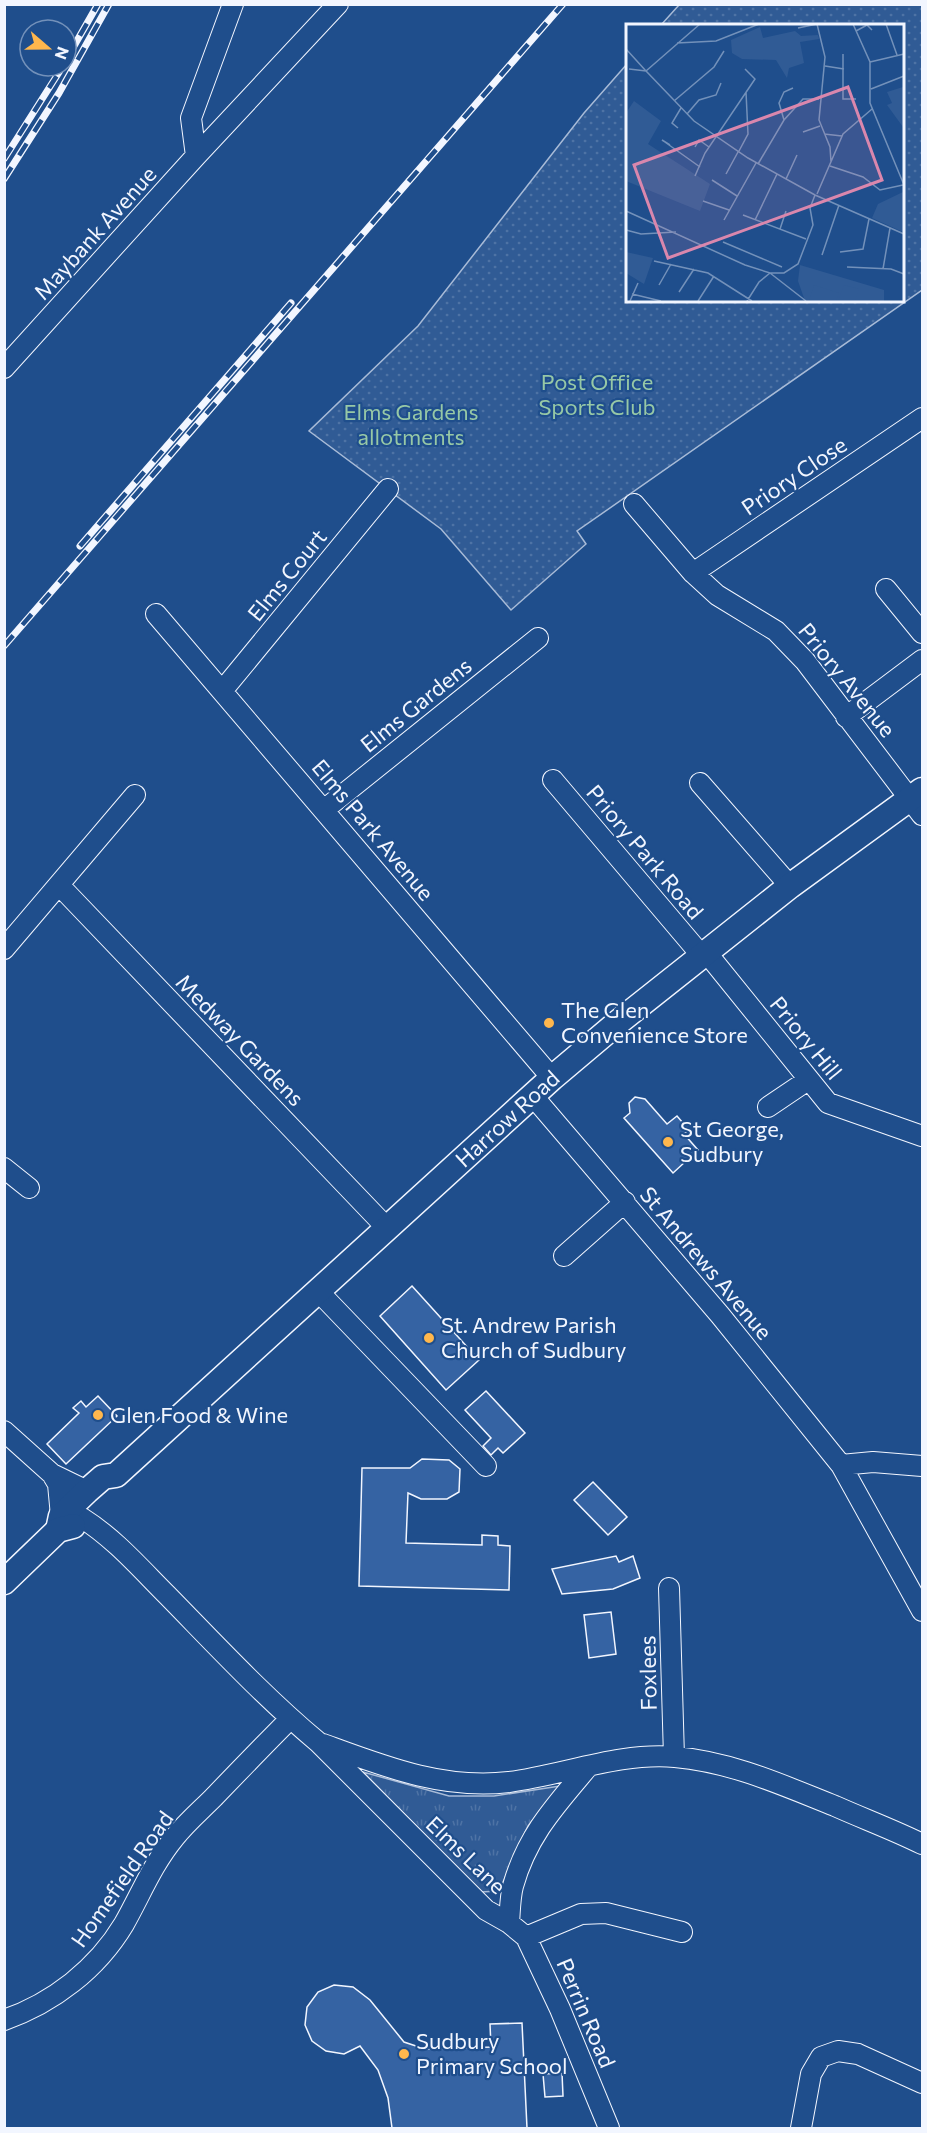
<svg xmlns="http://www.w3.org/2000/svg" width="927" height="2133" viewBox="0 0 927 2133" font-family="Commissioner,sans-serif">
<defs>
<pattern id="grass-tufts" width="24" height="20" patternUnits="userSpaceOnUse" patternTransform="scale(1.5)"><rect width="24" height="20" fill="#305b95"/><path d="M3 7l-1-3M5 7V3M7 7l1-3M15 17l-1-3M17 17v-4M19 17l1-3" fill="none" stroke="#4e73a5"/></pattern>
<pattern id="park-dots" width="8" height="8" patternUnits="userSpaceOnUse" patternTransform="scale(1.5)"><rect width="8" height="8" fill="#305b95"/><path d="M2 2h.1M6 6h.1" fill="none" stroke="#4e73a5" stroke-width="1.8" stroke-linecap="round"/></pattern>
</defs>
<rect width="100%" height="100%" fill="#1f4e8c"/>
<!-- grass -->
<path fill="url(#grass-tufts)" stroke="#a8bbd7" stroke-width="1.5" d="M363,1772L449,1796H494L560,1786L528,1826L499,1891L481,1892Z"/>
<!-- park -->
<path fill="url(#park-dots)" stroke="#a8bbd7" stroke-width="1.5" d="M679,5H922V290L577,531L586,544L511,610L441,529L309,431L418,326L584,113L627,64V300H902V26L661,25Z"/>
<!-- building -->
<path fill="#3563a3" stroke="#f2f6ff" stroke-width="1.5" d="M635,1097L645,1099L667,1124L677,1116L689,1130L684,1134L698,1150L673,1173L624,1118L630,1113L629,1103Z
M412,1286L479,1360L446,1390L380,1316Z
M486,1391L525,1433L503,1453L498,1448L491,1455L483,1446L491,1438L465,1410Z
M98,1396L117,1416L66,1464L47,1444L79,1413L73,1408L81,1401L86,1407Z
M422,1459L449,1460L460,1469L459,1492L447,1499H421L408,1493L406,1543L482,1545V1535L498,1536V1545L510,1546L509,1590L359,1586L362,1468H410Z
M593,1482L627,1517L608,1535L574,1500Z
M616,1556L619,1562L633,1556L640,1578L613,1589L562,1594L552,1569Z
M611,1612L616,1654L589,1658L584,1615Z
M334,1985L353,1987L370,2000L404,2042L425,2049L491,2047L490,2024L522,2023L527,2128H380H392L388,2098L378,2070L360,2046L344,2054L326,2051L312,2041L305,2025L307,2007L318,1992Z
M562,2073L563,2096L545,2097L543,2074Z"/>
<g fill="none" stroke-linecap="round" stroke-linejoin="round">
<!-- minor casing -->
<g stroke="#f2f6ff" stroke-width="22">
<path id="minor" d="M196,156L191,118L233,4
M4,368L196,156L338,4
M634,504L693,573L717,595L776,631L805,661L922,815
M693,573L922,418
M886,589L922,633
M156,614L552,1078
M222,691L388,489
M846,717L922,660
M553,780L702,956
M700,783L790,886
M325,809L538,638
M59,885L387,1228
M4,949L135,795
M706,952L828,1103L922,1136
M532,1095L720,1315L841,1465L922,1611
M768,1107L808,1080
M4,1168L29,1188
M564,1256L625,1202
M317,1290L486,1466
M4,1431L52,1474L87,1491
M841,1465L873,1462L922,1466
M52,1474L58,1484L61,1516
M82,1518C114,1538 140,1568 167,1595C216,1645 264,1697 318,1742L486,1910L509,1923L526,1937L560,2009L609,2128
M669,1588L674,1757
M323,1744C383,1766 443,1790 509,1782C563,1775 620,1752 675,1757C732,1762 782,1785 835,1806C864,1819 894,1830 922,1844
M509,1923C510,1911 510,1897 513,1886C527,1836 555,1806 587,1768
M526,1937L581,1914L606,1913L682,1932
M4,2020C53,2003 97,1969 124,1924C141,1894 152,1865 175,1837C186,1823 200,1811 213,1798C239,1771 264,1745 290,1719
M801,2128L811,2074L821,2057L838,2051L858,2054L922,2083"/>
</g>
<!-- major casing -->
<g stroke="#f2f6ff" stroke-width="27">
<g id="major">
<path id="s1" d="M58,1530L61,1516L87,1491L103,1477L116,1475L552,1078L616,1024L790,886L922,790"/>
<path d="M4,1582L58,1530L73,1526"/>
</g>
</g>
<!-- minor -->
<use href="#minor" stroke="#1f4e8c" stroke-width="20"/>
<!-- major -->
<use href="#major" stroke="#1f4e8c" stroke-width="24"/>
<!-- rail casing -->
<g stroke="#f2f6ff" stroke-width="7">
<path id="rail" d="M66,60L98,4
M4,159L63,66
M4,179L59,93L109,4
M80,546L291,303
M4,646L563,4"/>
</g>
<!-- rail -->
<use href="#rail" stroke="#1f4e8c" stroke-width="4.5" stroke-dasharray="14" stroke-linecap="butt"/>
</g>
<!-- markers -->
<g fill="#ffb74d" stroke="#1f4e8c" stroke-width="2">
<circle cx="549" cy="1023" r="6"/>
<circle cx="668" cy="1142" r="6"/>
<circle cx="429" cy="1338" r="6"/>
<circle cx="98" cy="1415" r="6"/>
<circle cx="404" cy="2054" r="6"/>
</g>
<g text-anchor="middle" stroke-width="4.5" stroke-linejoin="round" paint-order="stroke">
<!-- street labels -->
<g font-size="22" fill="#f2f6ff" stroke="#1f4e8c">
<text transform="translate(95 233) rotate(-48)" y="8">Maybank Avenue</text>
<text transform="translate(794 476) rotate(-34)" y="8">Priory Close</text>
<text transform="translate(287 575) rotate(-51)" y="8">Elms Court</text>
<text transform="translate(847 680) rotate(51)" y="8">Priory Avenue</text>
<text transform="translate(416 705) rotate(-39)" y="8">Elms Gardens</text>
<text transform="translate(373 830) rotate(50)" y="8">Elms Park Avenue</text>
<text transform="translate(645 852) rotate(50)" y="8">Priory Park Road</text>
<text transform="translate(806 1038) rotate(51)" y="8">Priory Hill</text>
<text transform="translate(240 1040) rotate(46)" y="8">Medway Gardens</text>
<text dy="8" stroke="none"><textPath href="#s1" startOffset="614">Harrow Road</textPath></text>
<text transform="translate(706 1263) rotate(50)" y="8">St Andrews Avenue</text>
<text transform="translate(648 1673) rotate(-91)" y="8">Foxlees</text>
<text transform="translate(466 1855) rotate(44)" y="8">Elms Lane</text>
<text transform="translate(122 1879) rotate(-55)" y="8">Homefield Road</text>
<text transform="translate(586 2013) rotate(67)" y="8">Perrin Road</text>
</g>
<!-- park labels -->
<g font-size="22" fill="#97c8a6" stroke="#1f4e8c">
<text x="597" y="390">Post Office<tspan x="597" dy="25">Sports Club</tspan></text>
<text x="411" y="420">Elms Gardens<tspan x="411" dy="25">allotments</tspan></text>
</g>
<!-- poi labels -->
<g font-size="22" fill="#f2f6ff" stroke="#1f4e8c" text-anchor="start">
<text x="561" y="1018">The Glen<tspan x="561" dy="25">Convenience Store</tspan></text>
<text x="680" y="1137">St George,<tspan x="680" dy="25">Sudbury</tspan></text>
<text x="441" y="1333">St. Andrew Parish<tspan x="441" dy="25">Church of Sudbury</tspan></text>
<text x="110" y="1423">Glen Food &amp; Wine</text>
<text x="416" y="2049">Sudbury<tspan x="416" dy="25">Primary School</tspan></text>
</g>
</g>
<!-- overview -->
<g transform="translate(626 24)">
<rect width="278" height="278" fill="#1f4e8c"/>
<path d="M134,3L137,14L169,7L175,12L192,11L193,15L174,18L178,39L163,44L161,54L150,36L116,35L106,29L105,16ZM277,63V103L261,81L266,79L261,68ZM8,77L35,97L22,120L84,160L74,187L0,157V89ZM277,168V208L246,194L252,180ZM0,228L27,234L18,260L0,249ZM174,241L258,266V277H179L172,257Z" fill="#305b95"/>
<path d="M188,261L213,269L210,277H183ZM218,261L233,265L229,277H212Z" fill="#305b95"/>
<path fill="none" stroke="#7391ba" stroke-width="1.5" d="M191,0L199,33L193,96L204,123L205,138M227,0L244,38V79L278,161M260,0L271,31M172,4L191,0M230,7L241,1L246,6M51,19L90,17L133,0M0,25L20,47M217,30V75H230M244,38L278,30M199,42L218,45M3,45L20,47L68,97L122,134L189,171L278,210M20,47L74,0M245,65L278,52M48,77L88,43L98,27M61,90L73,76L90,71L95,59M158,96L153,79L158,68L167,64M52,104L46,99L55,84M177,108L194,102M198,110L216,112M44,121L36,116L74,143M69,123L73,116L83,123M113,127L122,110L120,68M132,140L158,96L177,75H193M204,142L237,153L254,166L277,161M100,150L112,128M69,152L79,129L129,55L119,45M160,155L171,131M86,156L111,172M191,170L217,110L246,85M77,177L103,186M0,187L119,241L144,249H158L172,240L187,201L184,184L189,171M117,191L180,215M98,196L130,139M129,196L151,150M154,205L160,187M0,206L15,210L50,208M97,218L156,243M214,228L237,225L243,195M196,231L213,181M28,237L82,249L126,277M221,243L265,245L278,250M257,245L264,204M144,249L180,277M33,261L45,240M53,268L68,245M6,270L35,277M4,277L12,259M72,277L88,252M121,277L133,258L144,249"/>
<path fill="#da87ad" fill-opacity="0.15" stroke="#da87ad" stroke-width="3" d="M222,63L256,156L42,234L8,141Z"/>
<rect width="278" height="278" fill="none" stroke="#f2f6ff" stroke-width="3"/>
</g>
<!-- border -->
<rect width="927" height="2133" fill="none" stroke="#f2f6ff" stroke-width="12"/>
<!-- north arrow -->
<g transform="translate(48 48) rotate(110)"><circle r="28" fill="#1f4e8c" stroke="#7391ba" stroke-width="1.5"/>
<path d="M0-4.5L10 22L0 15L-10 22Z" fill="#ffb74d"/>
<text y="-9" font-size="16" font-weight="bold" text-anchor="middle" fill="#f2f6ff">N</text>
</g>
</svg>
